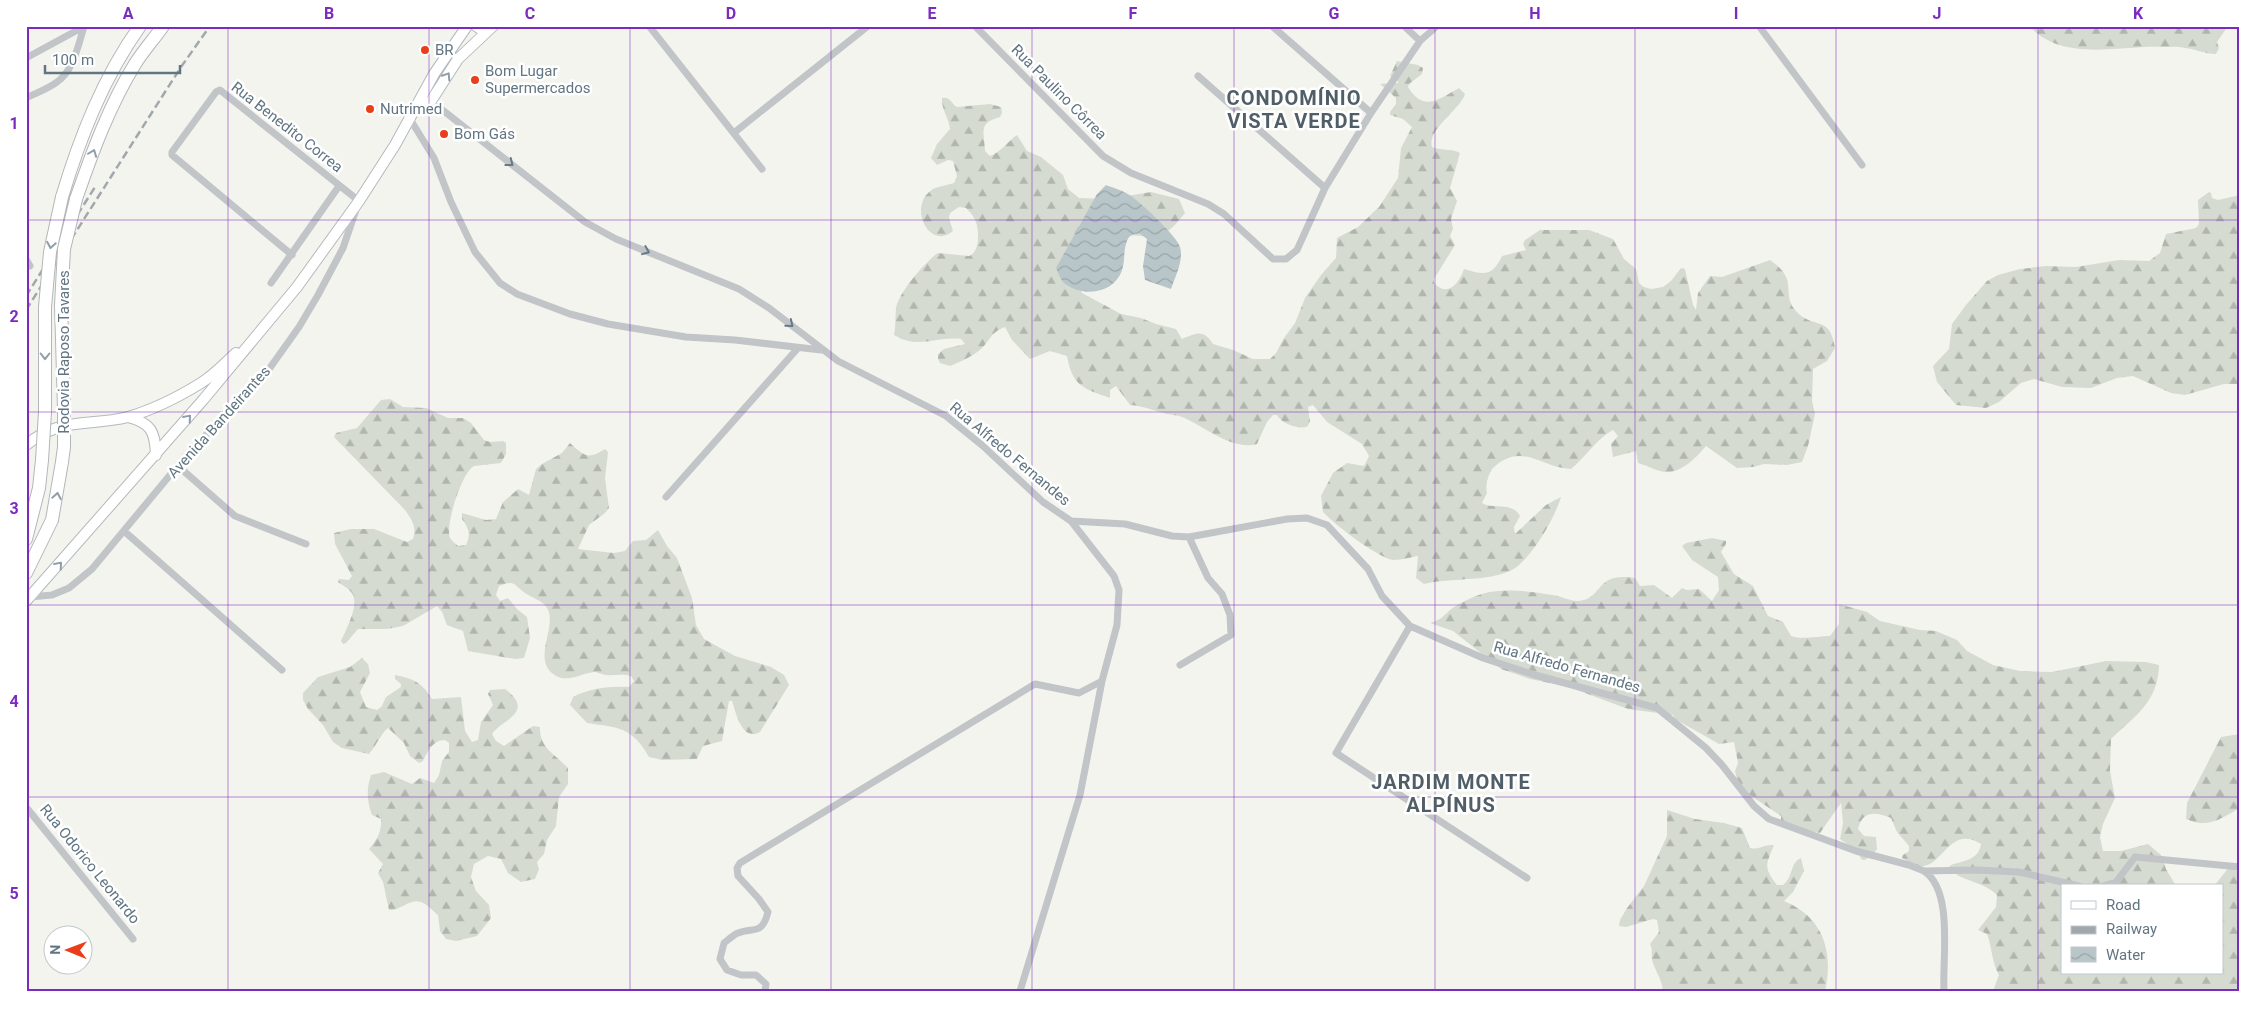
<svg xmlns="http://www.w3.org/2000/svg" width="2266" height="1017" viewBox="0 0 2266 1017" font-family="Roboto,sans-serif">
<defs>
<pattern id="forest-firs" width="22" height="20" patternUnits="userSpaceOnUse" patternTransform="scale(1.25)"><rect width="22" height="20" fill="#d5dbd0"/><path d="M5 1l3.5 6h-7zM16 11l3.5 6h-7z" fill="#b0b6ae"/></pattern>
<pattern id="water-waves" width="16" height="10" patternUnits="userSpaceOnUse" patternTransform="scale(1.25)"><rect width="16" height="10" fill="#b8c6c9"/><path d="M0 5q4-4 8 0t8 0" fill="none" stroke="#99a5a9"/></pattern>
</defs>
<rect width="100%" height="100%" fill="#f4f4ef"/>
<!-- forest -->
<path fill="url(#forest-firs)" d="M2029,26H2228L2217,42L2219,48L2216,54C2205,54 2195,49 2185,48C2178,46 2170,47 2162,47C2119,45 2064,63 2029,26Z
M1397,61L1418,65L1423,68L1422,74L1409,84L1408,87C1424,113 1439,99 1459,88L1465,94C1459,111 1427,129 1432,147C1441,151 1452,148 1460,153L1450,188L1457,201L1451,219L1453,229L1450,236L1455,245L1434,279V283C1448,298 1459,283 1464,269C1484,275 1492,277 1502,256L1526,250L1523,244L1525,240L1540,230H1589L1613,239L1624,259L1636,269L1639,283L1644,287L1651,289L1663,287L1671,281L1681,268L1685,269L1693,305L1696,310L1698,293L1710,276L1722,277L1770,260C1801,281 1779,293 1797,312C1814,330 1830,314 1835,348L1827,361L1813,369L1812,401L1815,414L1808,446L1802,462L1787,465L1764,464L1753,467L1737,468L1706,446C1696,458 1678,477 1660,471C1652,469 1646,465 1638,463L1636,451L1613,457L1611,444L1618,436L1613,430C1596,439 1586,457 1571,469C1541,468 1522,441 1493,468C1488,474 1485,486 1487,493L1482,503C1493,510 1512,501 1520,516L1514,527L1515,534L1546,505L1561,497C1556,516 1530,561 1512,570C1500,576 1480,579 1466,579C1451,581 1439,580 1424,584L1416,578L1418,556C1411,557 1402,560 1394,560C1379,559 1334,524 1323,512L1321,496L1333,473L1347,463L1364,466L1369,456L1362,444L1327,422L1313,405L1308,407L1310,422L1307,427C1297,429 1282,424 1277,415H1273L1267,422L1257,444C1232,451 1204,426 1182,417C1178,415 1172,415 1167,414C1154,411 1144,406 1130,405L1116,386L1110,390V398C1084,389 1072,386 1067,356L1050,351L1030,359L1012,340L1005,327C990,333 992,338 982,348C972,357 962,361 950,366L940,363L938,359V354L944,349L965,344L961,339C936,336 918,350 894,335C896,326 895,317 896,308C899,292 925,262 938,253L969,256C979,253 979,235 977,226C976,219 971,213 966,208L959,207L950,213L949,218L953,231C929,252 905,203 935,188C941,186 948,185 954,183L957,176L953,161L948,160L937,165L931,158L937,144L950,129C949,118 941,109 942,98C950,96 951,103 957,107L990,104L1001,107L1002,113L1000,117C978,123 984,131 985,151L990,156C1000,153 1008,141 1017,135L1027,151L1041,157L1063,175L1068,189L1079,198L1108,199L1151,192L1179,199L1185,213C1179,220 1173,229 1164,233C1148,239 1124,234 1107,233L1077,278L1082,293L1121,314L1141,318L1156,324L1176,329L1182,339C1197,333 1203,329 1213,344L1233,350L1253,359H1270L1276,353L1284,338L1295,323L1305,298L1321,275L1336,258L1337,238L1358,227L1379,207L1398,178L1401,148L1412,127L1403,119L1390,115V112L1396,104V98L1380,84L1398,83V81L1390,76Z
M2209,192L2211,193L2212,198L2218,200L2240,195V384H2224L2185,395L2171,393L2133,376L2117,378L2091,388L2062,387L2034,379L2021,383L1999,402L1986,408L1956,405L1937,382L1933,366L1949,349L1952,324L1966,305L1987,281L1998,275L2020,269L2046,266L2076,267L2119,260L2149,261L2160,253L2166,234L2196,228L2199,224L2198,200Z
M390,399L403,407L426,408L448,418H463L471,423L484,440L490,442L503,441L506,443V454L501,463L474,466C462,472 445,525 450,538C452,541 456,544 458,546L466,545C471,534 469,529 462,519V513L486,520L496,519L503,502L518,489L529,495L536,469L542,464L562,453L570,443C584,456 588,460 605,449L608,452L605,478L609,508L605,513L589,525L578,549L614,553L625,551L633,541L646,540L658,530L667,546L677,558L692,598L696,625L704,639L735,656L771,667L784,675L789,685L760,732C742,742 736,713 732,701H729L722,741L703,746L697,759L662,760L649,757C631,726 619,728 587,723L570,705L573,697C590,688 609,686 629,687L634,681L631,676C622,673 614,676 605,675C601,674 597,672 594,672C579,674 567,684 553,674C532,658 558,625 547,608C542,600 532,598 525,593C514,585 515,579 499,586L496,595L500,601L508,598L517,609L527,617L530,638L524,658L515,659L468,651L463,631L447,625L442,612L437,606L403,626L387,629H358L346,643L343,644L341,641C346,630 361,602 351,592C348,588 342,585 338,582L339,579L349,580L352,576L335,544L334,533L351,529H374L407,542L413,539C417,527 412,520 405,510L334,437L336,433L357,428L381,400Z
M1712,538L1726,541V544L1721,552L1734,574L1753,586L1768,616L1783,622L1791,636C1803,640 1817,636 1830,636L1839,624V604L1867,612L1880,621L1920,630L1936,631L1957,640L1967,651L1993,665L2020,671L2052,672L2106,661L2146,662L2159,665C2158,702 2136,715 2111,739L2110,771L2115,798L2103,824L2100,837L2103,851H2121L2148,844L2161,855L2166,869L2176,886H2062V973H2222V886H2214L2230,866L2240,873V991H1993L1999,975C1992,964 1992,947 1987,934L1978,930L1996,907L1997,895C1983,881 1962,882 1948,868L1951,865C1963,861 1979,860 1981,844C1952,825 1943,863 1924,866C1917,868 1908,861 1902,858L1903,855L1909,851V846L1897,832L1891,818C1875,811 1862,811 1858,829L1864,836L1876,837L1877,849L1871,857L1864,860L1861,859L1858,852L1840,839L1843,823L1841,803L1820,833L1794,828L1781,822V816L1745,792L1737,780L1735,771L1738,763L1734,742L1719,744L1675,719L1673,715L1628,709L1569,687L1530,679L1501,669L1453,631L1430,623C1444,619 1444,614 1454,607C1462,602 1474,596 1482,594C1503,588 1531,591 1552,595C1560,596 1570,601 1578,601C1604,599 1594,571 1635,578L1640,586L1654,585L1672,598L1682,588L1687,590L1699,589L1712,601L1719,590L1718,577L1692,560L1682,546L1686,543Z
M362,658L368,664L370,673L360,692L366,707L377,710L382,706L386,697L401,687V684L395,679V675C415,679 422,683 432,699L461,697L465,731L472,742L478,740L481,722L493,705L488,694L490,690L505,689C537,713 500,720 492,734L496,741L504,746L533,726L540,727C539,748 555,754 568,768V784L559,797L556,826L547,840L544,854L537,862L539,869L535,879L521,882L508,873L501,859L488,856L474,864L471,877L476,891L489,905L491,918L477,936L456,941L446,939L440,931L438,915C433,911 427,904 421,902C410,898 400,911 389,910L383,882L378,873L383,864L369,849C377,840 382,831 381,819L372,815C367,801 366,790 371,775L384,772L412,784L420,778L434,783L439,775L442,761L449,752V743L445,740C433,740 428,751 423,761L419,763L410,756L404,743L388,728C382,732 376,746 369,754L342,748L333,742L323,725L308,709L303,700V693L318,677L350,667Z
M2240,734V808C2219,819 2209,829 2186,819L2187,803L2221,737Z
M1667,810L1695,819L1724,823L1742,828L1750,848C1758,850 1765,844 1774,845C1766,865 1763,867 1777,885H1783C1793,878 1790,862 1801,858L1804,871L1793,892L1784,901C1823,917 1834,951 1825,991H1663C1662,979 1655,971 1652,960C1651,954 1653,950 1650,944L1659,932L1657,920L1653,919L1626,927L1619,926L1620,920L1627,908L1644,886L1667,836Z"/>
<!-- water -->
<path fill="url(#water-waves)" d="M1106,185C1114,188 1124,191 1131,196C1141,203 1177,236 1180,247C1184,260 1175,277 1171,289L1145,280L1143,266L1147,239L1139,233C1134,234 1129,235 1127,241C1122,253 1127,266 1118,278C1106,296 1077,295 1063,282C1060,278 1058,272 1056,268L1097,194Z"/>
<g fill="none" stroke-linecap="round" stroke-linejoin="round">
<!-- secondary casing -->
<g stroke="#b3b9bd" stroke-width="12">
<path id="secondary" d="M476,26L485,32
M415,110L431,101L458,59L493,26
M128,417C151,423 155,431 156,455
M26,445C62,416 88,427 128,417C152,410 180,396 201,383C214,375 225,363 236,353
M26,601L203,400L297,287L359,201L395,145L434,74L467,26"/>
</g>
<!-- highway casing -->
<g stroke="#b3b7ba" stroke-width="14">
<path id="highway" d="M62,197C80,137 103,78 140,26
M76,199C92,153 109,106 135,64C143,51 154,39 163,26
M61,305L64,409
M45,412V307
M26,539L39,488L42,460
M26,573L52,520L62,462"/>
</g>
<!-- street -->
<path stroke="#c1c5c8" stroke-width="7" d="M649,26L762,169
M975,26L1103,156L1131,173L1208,204L1224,214L1273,259H1286L1297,250L1325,188L1371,113L1420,41L1437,26
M1272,26L1371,113
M1404,26L1420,41
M1759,26L1862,165
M26,58L85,26
M1198,76L1325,188
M26,98C36,93 48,89 57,82C74,70 78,45 84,27
M431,101L585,222L616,239L739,289L769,308L838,361L946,416L983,446L1043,502L1071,521L1125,524L1172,536L1189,537L1287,519L1307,518L1327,525L1368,569L1382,596L1410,626L1483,658L1535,675L1657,708L1706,748L1722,765L1754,806L1769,819L1856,851L1909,865L1924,871L1976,870L2019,872L2079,886
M410,119L434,158L451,202L475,252L500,283L517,294L570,314L608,324L686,337L735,340L821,350
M735,132L868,26
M26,259L30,266
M271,283L339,186
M178,466L235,516L306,544
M666,497L798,348
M124,531L282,670
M30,597L52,595L69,588L92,569L190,451L262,379L299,327L318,295L343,248L359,201L220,90L216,92L172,152V155L292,255
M1410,626L1336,753L1527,878
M1180,665L1231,635L1230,615L1222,594L1208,578L1189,537
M26,807L133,939
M1924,871C1954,891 1942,959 1944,991
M2103,886L2116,882L2135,857L2240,867
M765,991L766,984L756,975H741L727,970L720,959L724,943C728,940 733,935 738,933C753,927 762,936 768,912L759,899L738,876L737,868L740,863L1035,684L1079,693L1102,681
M1020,991L1080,795L1102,681L1117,625L1119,590L1114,576L1071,521"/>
<!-- secondary -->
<use href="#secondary" stroke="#fff" stroke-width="10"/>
<!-- highway -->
<use href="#highway" stroke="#fff" stroke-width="12"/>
<!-- rail -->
<path stroke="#a1a8ad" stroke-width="2.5" stroke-dasharray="8 4" stroke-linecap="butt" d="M26,296L95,187
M26,310L181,67L210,26"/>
<!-- highway-bridge casing -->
<g stroke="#b3b7ba" stroke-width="14" stroke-linecap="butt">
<path id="highway-bridge" d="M61,305L64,249L76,199
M45,307L50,252L62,197
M42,460L45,412
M62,462L64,447V409"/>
</g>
<!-- highway-bridge -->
<use href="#highway-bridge" stroke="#fff" stroke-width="12"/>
</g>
<!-- one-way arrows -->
<defs><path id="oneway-chevron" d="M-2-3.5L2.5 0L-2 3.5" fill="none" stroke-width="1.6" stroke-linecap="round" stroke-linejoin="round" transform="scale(1.25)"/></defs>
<g stroke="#909ea8">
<use href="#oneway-chevron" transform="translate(447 76) rotate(-57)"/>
<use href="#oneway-chevron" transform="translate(93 153) rotate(-69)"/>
<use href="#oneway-chevron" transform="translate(51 245) rotate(100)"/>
<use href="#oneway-chevron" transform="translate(45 356) rotate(90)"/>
<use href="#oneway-chevron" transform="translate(188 418) rotate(-49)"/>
<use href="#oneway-chevron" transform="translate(57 496) rotate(-80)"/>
<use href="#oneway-chevron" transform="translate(59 565) rotate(-49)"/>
</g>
<g stroke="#667986">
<use href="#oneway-chevron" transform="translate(510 163) rotate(38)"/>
<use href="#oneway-chevron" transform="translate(646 251) rotate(22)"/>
<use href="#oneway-chevron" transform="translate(790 324) rotate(39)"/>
</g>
<!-- grid -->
<path fill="none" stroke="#7b2cbf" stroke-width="1" stroke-opacity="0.55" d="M228,26V991M429,26V991M630,26V991M831,26V991M1032,26V991M1234,26V991M1435,26V991M1635,26V991M1836,26V991M2038,26V991M26,220H2240M26,412H2240M26,605H2240M26,797H2240"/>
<!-- markers -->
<g fill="#ea3d19" stroke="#fff" stroke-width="2">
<circle cx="425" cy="50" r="5"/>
<circle cx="475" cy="80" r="5"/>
<circle cx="370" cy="109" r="5"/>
<circle cx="444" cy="134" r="5"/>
</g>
<g text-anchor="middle" stroke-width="5" stroke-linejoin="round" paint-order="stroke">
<!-- poi labels -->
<g font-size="15" fill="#617582" stroke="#fff" text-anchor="start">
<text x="435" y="55">BR</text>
<text x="485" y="76">Bom Lugar<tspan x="485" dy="17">Supermercados</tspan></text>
<text x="380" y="114">Nutrimed</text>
<text x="454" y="139">Bom Gás</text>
</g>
<!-- street labels -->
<g font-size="15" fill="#617582" stroke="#fff">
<text transform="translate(1059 92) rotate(45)" y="5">Rua Paulino Côrrea</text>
<text transform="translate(287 127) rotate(38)" y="5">Rua Benedito Correa</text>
<text transform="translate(64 352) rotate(-90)" y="5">Rodovia Raposo Tavares</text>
<text transform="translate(219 422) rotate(-48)" y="5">Avenida Bandeirantes</text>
<text transform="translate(1010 454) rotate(40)" y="5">Rua Alfredo Fernandes</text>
<text transform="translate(1567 667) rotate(16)" y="5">Rua Alfredo Fernandes</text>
<text transform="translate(90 864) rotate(51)" y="5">Rua Odorico Leonardo</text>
</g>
<!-- district labels -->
<g font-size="20" font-weight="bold" letter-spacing="1" fill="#505e67" stroke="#fff">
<text x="1294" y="105">CONDOMÍNIO<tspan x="1294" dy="23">VISTA VERDE</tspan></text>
<text x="1451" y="789">JARDIM MONTE<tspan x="1451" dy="23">ALPÍNUS</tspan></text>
</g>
</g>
<!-- border -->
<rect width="2266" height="1017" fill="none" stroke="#ffffff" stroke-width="55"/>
<!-- legend -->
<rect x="2061" y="884" width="162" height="90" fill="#ffffff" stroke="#c0c8cd"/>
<rect x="2071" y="901" width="25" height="8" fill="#ffffff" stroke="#c0c8cd"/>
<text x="2106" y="910" font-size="15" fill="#617582">Road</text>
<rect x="2071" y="926" width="25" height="8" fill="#a1a8ad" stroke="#c0c8cd"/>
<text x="2106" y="934" font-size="15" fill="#617582">Railway</text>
<rect x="2071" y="947" width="25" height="15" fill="url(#water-waves)" stroke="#c0c8cd"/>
<text x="2106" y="960" font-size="15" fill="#617582">Water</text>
<!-- north arrow -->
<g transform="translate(68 950) rotate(271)"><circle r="24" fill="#ffffff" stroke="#c0c8cd"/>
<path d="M0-4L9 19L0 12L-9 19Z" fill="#ea3d19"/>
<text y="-8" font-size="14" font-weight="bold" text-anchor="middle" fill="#617582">N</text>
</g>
<!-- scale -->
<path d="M45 65v8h135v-8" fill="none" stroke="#617582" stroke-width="2.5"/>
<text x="52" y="65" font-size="15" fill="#617582" stroke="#ffffff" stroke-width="4" paint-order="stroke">100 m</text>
<rect x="28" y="28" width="2210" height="962" fill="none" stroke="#7b2cbf" stroke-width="2"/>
<g font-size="16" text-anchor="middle" font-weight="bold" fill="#7b2cbf">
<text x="128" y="19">A</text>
<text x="329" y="19">B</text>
<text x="530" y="19">C</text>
<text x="731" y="19">D</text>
<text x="932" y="19">E</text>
<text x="1133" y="19">F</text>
<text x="1334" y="19">G</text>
<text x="1535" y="19">H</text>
<text x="1736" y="19">I</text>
<text x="1937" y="19">J</text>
<text x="2138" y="19">K</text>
<text x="14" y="129">1</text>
<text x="14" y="322">2</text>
<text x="14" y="514">3</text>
<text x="14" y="707">4</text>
<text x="14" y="899">5</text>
</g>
</svg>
